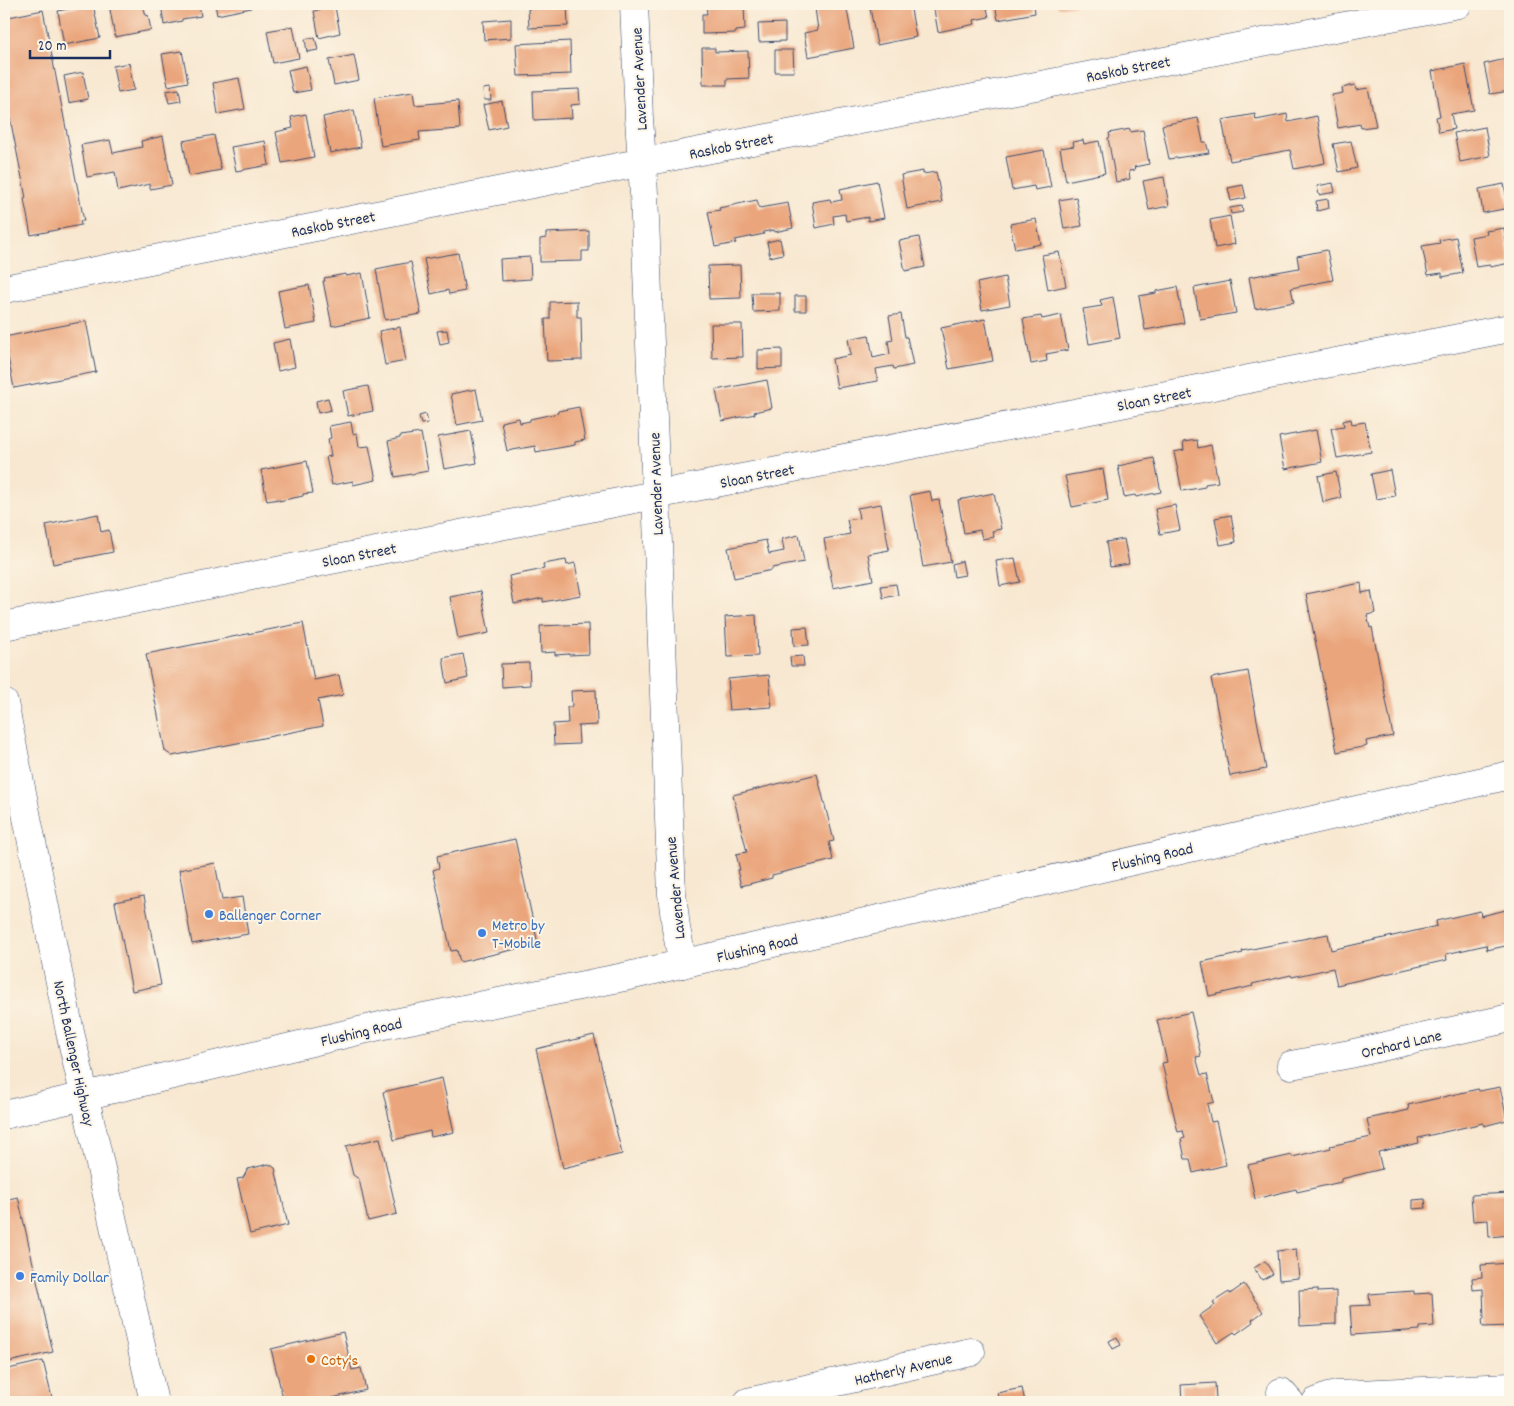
<svg xmlns="http://www.w3.org/2000/svg" width="1514" height="1406" viewBox="0 0 1514 1406" font-family="Dekko,sans-serif">
<rect width="100%" height="100%" fill="#fcf5e5"/>
<filter id="ink" filterUnits="userSpaceOnUse"><feTurbulence type="fractalNoise" baseFrequency=".02" numOctaves="2"/><feDisplacementMap in="SourceGraphic" scale="10" xChannelSelector="R" yChannelSelector="G"/><feConvolveMatrix kernelMatrix="1 2 1 2 8 2 1 2 1" color-interpolation-filters="sRGB"/></filter>
<filter id="wash" filterUnits="userSpaceOnUse"><feTurbulence type="fractalNoise" baseFrequency=".0096" numOctaves="4" result="noise"/><feDisplacementMap in="SourceGraphic" scale="20" xChannelSelector="R" yChannelSelector="G"/><feGaussianBlur stdDeviation="1.12" result="paint"/><feColorMatrix in="noise" values="0 0 0 0 0 0 0 0 0 0 0 0 0 0 0 0 0 1.4 0 .05"/><feComposite in="paint" operator="in"/></filter>
<g filter="url(#wash)">
<rect width="100%" height="100%" fill="#f8e8d1"/>
<g id="blocks">
<!-- building -->
<path fill="#eaa57b" d="M93,4L100,38L64,45L58,11Z
M109,4H143L146,16L148,15L151,30L115,37Z
M161,4H199L201,16L182,19V21L164,25Z
M215,4H251V8L217,15Z
M530,4H567L568,26L529,28L528,9H530Z
M706,4H744L745,30L736,31V33L702,34V14H707Z
M838,4H846L854,48L808,57L804,33L818,30L815,8Z
M910,4L916,37L877,45L870,8L886,5L887,8Z
M933,4H986L989,17L974,20L975,24L938,32Z
M995,4H1034L1035,13L998,20Z
M1057,4H1077V5L1058,8Z
M335,7L340,33L319,38L314,11Z
M43,10L84,221H80L81,225L31,235L24,199L26,198L5,93L4,94V18Z
M511,19V38L484,40L483,21Z
M785,23V41L759,42L758,24Z
M293,26L299,58L273,63L267,31Z
M315,38L318,50L307,52L305,39Z
M570,41L571,74L518,76L516,44Z
M702,48H715V52L748,51L749,78L727,79V85H703Z
M775,50H793L794,72H775Z
M182,51L188,82L168,86L162,54Z
M354,55L359,80L334,85L329,60Z
M1510,58V91L1490,94L1484,64Z
M129,63L134,90L118,93L113,66Z
M1465,64L1474,110L1451,114L1454,129L1439,132L1436,117L1440,116L1432,71Z
M306,66L311,90L293,93L288,70Z
M83,72L88,99L69,103L64,76Z
M239,78L245,109L218,114L213,83Z
M1355,85L1356,90L1368,88L1376,126L1361,128L1360,124L1338,128L1332,95L1343,93L1342,88Z
M490,88L491,100H484L483,89Z
M179,89L181,101L169,103L166,91Z
M579,89L580,104L571,105L572,118L534,120L533,91Z
M413,92L415,105L458,101L460,129L419,132L420,140L381,146L374,98Z
M502,101L507,126L489,130L483,105Z
M354,110L361,147L330,153L323,117Z
M306,114L314,157L282,163L276,132L293,128L291,117Z
M1255,114L1256,120L1287,114L1288,122L1317,116L1325,163L1294,169L1290,150L1230,161L1222,120Z
M1198,118L1203,142H1206L1209,153L1169,159L1162,125Z
M1485,127L1490,156L1460,162L1454,133Z
M1130,129V132L1143,130L1149,164L1134,167L1135,170L1129,171L1130,179L1116,182L1108,138L1110,137L1109,133Z
M214,135L221,170L189,176L183,141Z
M163,136L172,185L150,189V184L118,191L115,172L87,177L81,145L110,140L113,153L142,147L141,141Z
M1083,140L1084,144L1099,141L1105,173L1066,181L1060,148L1074,146L1073,142Z
M265,141L269,165L236,171L231,147Z
M1351,141L1357,168L1339,172L1333,144Z
M1044,150L1051,187L1035,190L1034,186L1012,190L1006,157Z
M923,171V174L936,172L942,202L907,209L901,175Z
M1164,177L1169,206L1149,210L1143,181Z
M877,181L884,218L868,221V217L846,221L845,214L833,216L834,224L816,228L812,202L830,199L831,202L842,200L840,189Z
M1333,183L1335,192L1319,195L1317,186Z
M1504,184L1509,208L1483,213L1479,189Z
M1243,185L1246,198L1231,201L1228,188Z
M1076,197L1082,226L1064,229L1059,200Z
M1328,199L1329,208L1317,211L1316,201Z
M757,200L759,208L788,203L793,228L775,232L774,230L763,232L764,234L735,240L736,243L715,247L708,212L720,210L719,208Z
M1242,206L1243,212L1231,214L1230,208Z
M1230,216L1235,244L1215,248L1210,220Z
M1036,219L1041,244L1015,249L1010,224Z
M1504,228L1510,263L1490,267V265L1476,267L1471,237L1487,234L1486,231Z
M589,231V251H582V261L540,262V239L546,238V233Z
M919,237L925,267L905,271L899,241Z
M1456,237L1463,273L1442,277V273L1428,275L1422,246L1440,243L1439,240Z
M780,239L783,254L770,257L767,242Z
M1327,250L1333,280L1291,288L1294,302L1255,309L1249,277L1299,268L1297,256Z
M1059,252L1066,286L1048,290L1042,255Z
M458,253L465,291L449,294L448,290L431,294L424,259Z
M530,257L531,279L501,281L500,259Z
M411,262L421,314L385,320L376,269Z
M740,265L741,298L709,299L708,266Z
M362,273L370,318L332,326L323,281H325L324,278L346,274V276Z
M1005,277L1010,305L982,310L977,283Z
M1230,281L1236,313L1200,319L1194,288Z
M309,285L316,323L285,329L278,291Z
M1177,287L1184,323L1145,330L1139,296L1156,293V291Z
M752,293H780V311L753,312Z
M795,296H806V311H795Z
M1113,297L1120,338L1089,344L1083,309L1102,306L1100,300Z
M577,301V317H581L582,360L547,361L545,319H550V302Z
M901,314L905,337H907L913,365L894,369L893,366L876,369L878,381L837,388L832,359L851,355L848,339L869,335L873,358L890,354L888,341L893,340L889,316Z
M1061,315L1068,350L1046,354L1047,361L1031,364L1023,319L1041,316L1042,319Z
M985,319L993,361L949,369L941,328Z
M86,321L96,372L14,388L4,337Z
M711,324H742L743,357L712,358Z
M400,327L406,361L385,365L379,331Z
M447,330L449,342L440,344L437,331Z
M290,339L295,367L278,371L273,343Z
M782,349V368L758,369V350Z
M767,380L772,408L754,412L755,414L722,421L716,390Z
M368,386L373,411L348,416L343,391Z
M476,389L482,420L457,425L451,394Z
M328,398L331,410L318,413L316,401Z
M579,407L585,440L575,442V445L536,452L535,446L507,451L501,422L519,418L520,423L530,421V419L558,413V411Z
M426,414L428,423L421,424L419,416Z
M1351,419L1352,424L1365,422L1371,452L1337,458L1331,428L1344,426L1343,421Z
M351,422L353,434L357,433L359,447L369,446L376,480L353,485V481L332,485L326,457L331,456L328,439L331,438L329,426Z
M1316,430L1322,462L1285,469L1279,437Z
M471,431L477,463L444,469L438,437Z
M421,433L428,471L395,477L388,441L400,438V436Z
M1197,440L1198,448L1211,445L1218,482L1205,484V487L1182,491L1174,452L1184,450L1183,442Z
M1154,458L1161,492L1136,497L1135,495L1124,497L1118,466Z
M307,461L313,493L303,494V496L279,501V499L267,501L261,470Z
M1103,469L1108,500L1072,507L1065,476Z
M1390,470L1395,496L1376,499L1371,474Z
M1336,472L1341,498L1323,502L1318,476Z
M930,491L932,501L939,500L951,562L923,567L910,495Z
M994,493L1001,529L992,531L994,537L982,539L980,530L964,533L958,500Z
M881,504L889,550L868,554L873,580L833,588L824,539L850,534L847,520L859,518L857,508Z
M1175,505L1180,530L1160,534L1155,509Z
M98,514L101,532L109,530L113,552L53,564L46,525Z
M1231,515L1236,542L1220,545L1215,518Z
M799,535L804,562L772,568V570L734,578L728,548L766,540L769,554L784,551L782,539Z
M1124,539L1129,564L1110,567L1106,542Z
M1015,558L1020,582L1000,586L996,561Z
M566,560L567,565L575,563L581,595L543,602V598L514,604L509,576L544,569L543,564Z
M962,561L965,575L954,577L952,564Z
M1361,583L1362,593L1371,591L1375,613L1367,615L1370,628L1372,627L1393,736L1366,741L1367,746L1337,752L1306,594Z
M896,584L898,595L883,598L881,586Z
M481,591L489,633L458,639L450,597Z
M756,615L758,656L727,657L725,617Z
M303,623L314,680L339,675L343,695L318,700L323,726L172,756L165,751L146,654Z
M588,624L589,654L569,655V654L555,655V652L541,653L540,626Z
M807,627L809,645L794,646L793,628Z
M463,654L468,678L447,683L443,658Z
M803,656L804,666H791L790,657Z
M529,663L530,685L502,687L501,664Z
M1248,671L1266,769L1230,776L1211,678Z
M769,675L772,707L729,710L727,690H729L728,679Z
M596,690L597,725L578,726L579,744L554,745L553,724L568,723L567,707H572L571,691Z
M817,774L834,841L829,842L833,860L772,875V878L741,886L737,870H740L736,854L747,852L733,795Z
M515,839L538,944L460,962L457,950L451,951L433,870L439,868L437,856Z
M215,863L222,900L242,897L248,934L192,944L179,870Z
M144,896L161,985L132,991L115,902Z
M1510,909V945L1487,950L1486,945L1446,954L1447,960L1337,985L1333,968L1292,977L1291,975L1252,984L1253,986L1209,996L1202,962L1243,953L1242,951L1328,934L1331,950L1437,926L1436,921L1480,911L1481,916Z
M1191,1012L1201,1056L1196,1057L1201,1075L1207,1074L1214,1102L1207,1104L1211,1122L1216,1121L1226,1165L1193,1173L1190,1159H1185L1181,1139L1185,1138L1183,1131L1178,1132L1162,1063L1167,1062L1157,1020Z
M594,1035L622,1154L563,1168L536,1049Z
M442,1078L454,1132L431,1137L430,1131L394,1140L383,1092Z
M1500,1087L1507,1120L1484,1126L1483,1123L1418,1138L1419,1143L1378,1152L1382,1169L1341,1179V1182L1297,1192L1296,1189L1255,1199L1248,1165L1292,1155V1157L1331,1148L1330,1146L1371,1137L1367,1119L1409,1110L1408,1105L1478,1089L1479,1091Z
M380,1138L397,1214L368,1221L359,1179L353,1175L346,1146Z
M269,1164L275,1168L288,1225L250,1234L237,1179L243,1178L248,1169Z
M1510,1193V1235L1489,1237L1488,1220L1473,1221L1471,1195Z
M18,1197L53,1352L4,1363V1200Z
M1425,1199L1426,1208L1413,1209V1200Z
M1296,1249L1299,1278L1279,1280L1277,1251Z
M1265,1261L1273,1274L1262,1280L1254,1268Z
M1510,1263V1326L1483,1327L1482,1319H1484L1483,1289L1473,1290L1472,1278L1482,1277L1481,1265Z
M1244,1284L1263,1312L1252,1320L1253,1322L1236,1334L1234,1332L1217,1343L1199,1316L1215,1305L1213,1302L1229,1292L1230,1294Z
M1318,1289V1292L1336,1291V1324L1300,1326L1299,1290Z
M1414,1291V1294L1432,1293L1434,1326L1420,1327V1330L1352,1335L1350,1306L1370,1305L1369,1294Z
M343,1332L352,1370L361,1368L366,1390L315,1402H284L271,1349Z
M1117,1337L1121,1345L1113,1349L1109,1341Z
M43,1361L53,1402H4V1370Z
M1215,1383L1216,1399H1218V1402H1182L1181,1385Z
M1022,1388L1025,1402H999L997,1393Z"/>
</g>
</g>
<g filter="url(#ink)">
<use href="#blocks" fill-opacity="0" stroke="#3c4b6f" stroke-width="1"/>
<g fill="none" stroke-linecap="round" stroke-linejoin="round">
<!-- minor casing -->
<g stroke="#3c4b6f" stroke-width="29">
<path id="minor" d="M634,4L639,118L644,194L672,894L676,928L683,964
M4,289L608,169L1458,4
M4,626L624,501L1510,328
M1291,1065L1350,1054L1510,1018
M1281,1392L1290,1402
M748,1402L971,1352
M1316,1402L1328,1397L1337,1395L1510,1387"/>
</g>
<!-- major casing -->
<g stroke="#3c4b6f" stroke-width="29">
<path id="major" d="M4,703L70,1032L154,1402
M4,1115L384,1025L624,977L1510,775"/>
</g>
<!-- minor -->
<use href="#minor" stroke="#fff" stroke-width="28"/>
<!-- major -->
<use href="#major" stroke="#fff" stroke-width="28"/>
</g>
</g>
<!-- markers -->
<g fill="#3f7fe0" stroke="#fcf5e5" stroke-width="2">
<circle cx="209" cy="914" r="5"/>
<circle cx="482" cy="933" r="5"/>
<circle cx="20" cy="1276" r="5"/>
</g>
<circle fill="#e8710a" stroke="#fcf5e5" stroke-width="2" cx="311" cy="1359" r="5"/>
<g text-anchor="middle" stroke-width="4" stroke-linejoin="round" paint-order="stroke">
<!-- street labels -->
<g font-size="16" fill="#1b2f5e" stroke="#fcf5e5">
<text transform="translate(1128 68) rotate(-11)" y="6">Raskob Street</text>
<text transform="translate(638 79) rotate(-93)" y="6">Lavender Avenue</text>
<text transform="translate(731 145) rotate(-11)" y="6">Raskob Street</text>
<text transform="translate(333 223) rotate(-11)" y="6">Raskob Street</text>
<text transform="translate(1154 398) rotate(-11)" y="6">Sloan Street</text>
<text transform="translate(757 475) rotate(-11)" y="6">Sloan Street</text>
<text transform="translate(655 484) rotate(-92)" y="6">Lavender Avenue</text>
<text transform="translate(359 554) rotate(-11)" y="6">Sloan Street</text>
<text transform="translate(1152 856) rotate(-13)" y="6">Flushing Road</text>
<text transform="translate(674 888) rotate(-95)" y="6">Lavender Avenue</text>
<text transform="translate(757 947) rotate(-13)" y="6">Flushing Road</text>
<text transform="translate(361 1031) rotate(-13)" y="6">Flushing Road</text>
<text transform="translate(1401 1043) rotate(-13)" y="6">Orchard Lane</text>
<text transform="translate(75 1053) rotate(78)" y="6">North Ballenger Highway</text>
<text transform="translate(903 1368) rotate(-13)" y="6">Hatherly Avenue</text>
</g>
<!-- shop labels -->
<g font-size="16" fill="#366cbe" stroke="#fcf5e5" text-anchor="start">
<text x="219" y="920">Ballenger Corner</text>
<text x="492" y="930">Metro by<tspan x="492" dy="18">T-Mobile</tspan></text>
<text x="30" y="1282">Family Dollar</text>
</g>
<!-- food labels -->
<g font-size="16" fill="#c56008" stroke="#fcf5e5" text-anchor="start">
<text x="321" y="1365">Coty's</text>
</g>
</g>
<!-- margin -->
<rect width="1514" height="1406" fill="none" stroke="#fcf5e5" stroke-width="20"/>
<!-- scale -->
<path d="M30 50v8h80v-8" fill="none" stroke="#1b2f5e" stroke-width="2.5"/>
<text x="38" y="50" font-size="15" fill="#1b2f5e" stroke="#fcf5e5" stroke-width="4" paint-order="stroke">20 m</text>
</svg>
